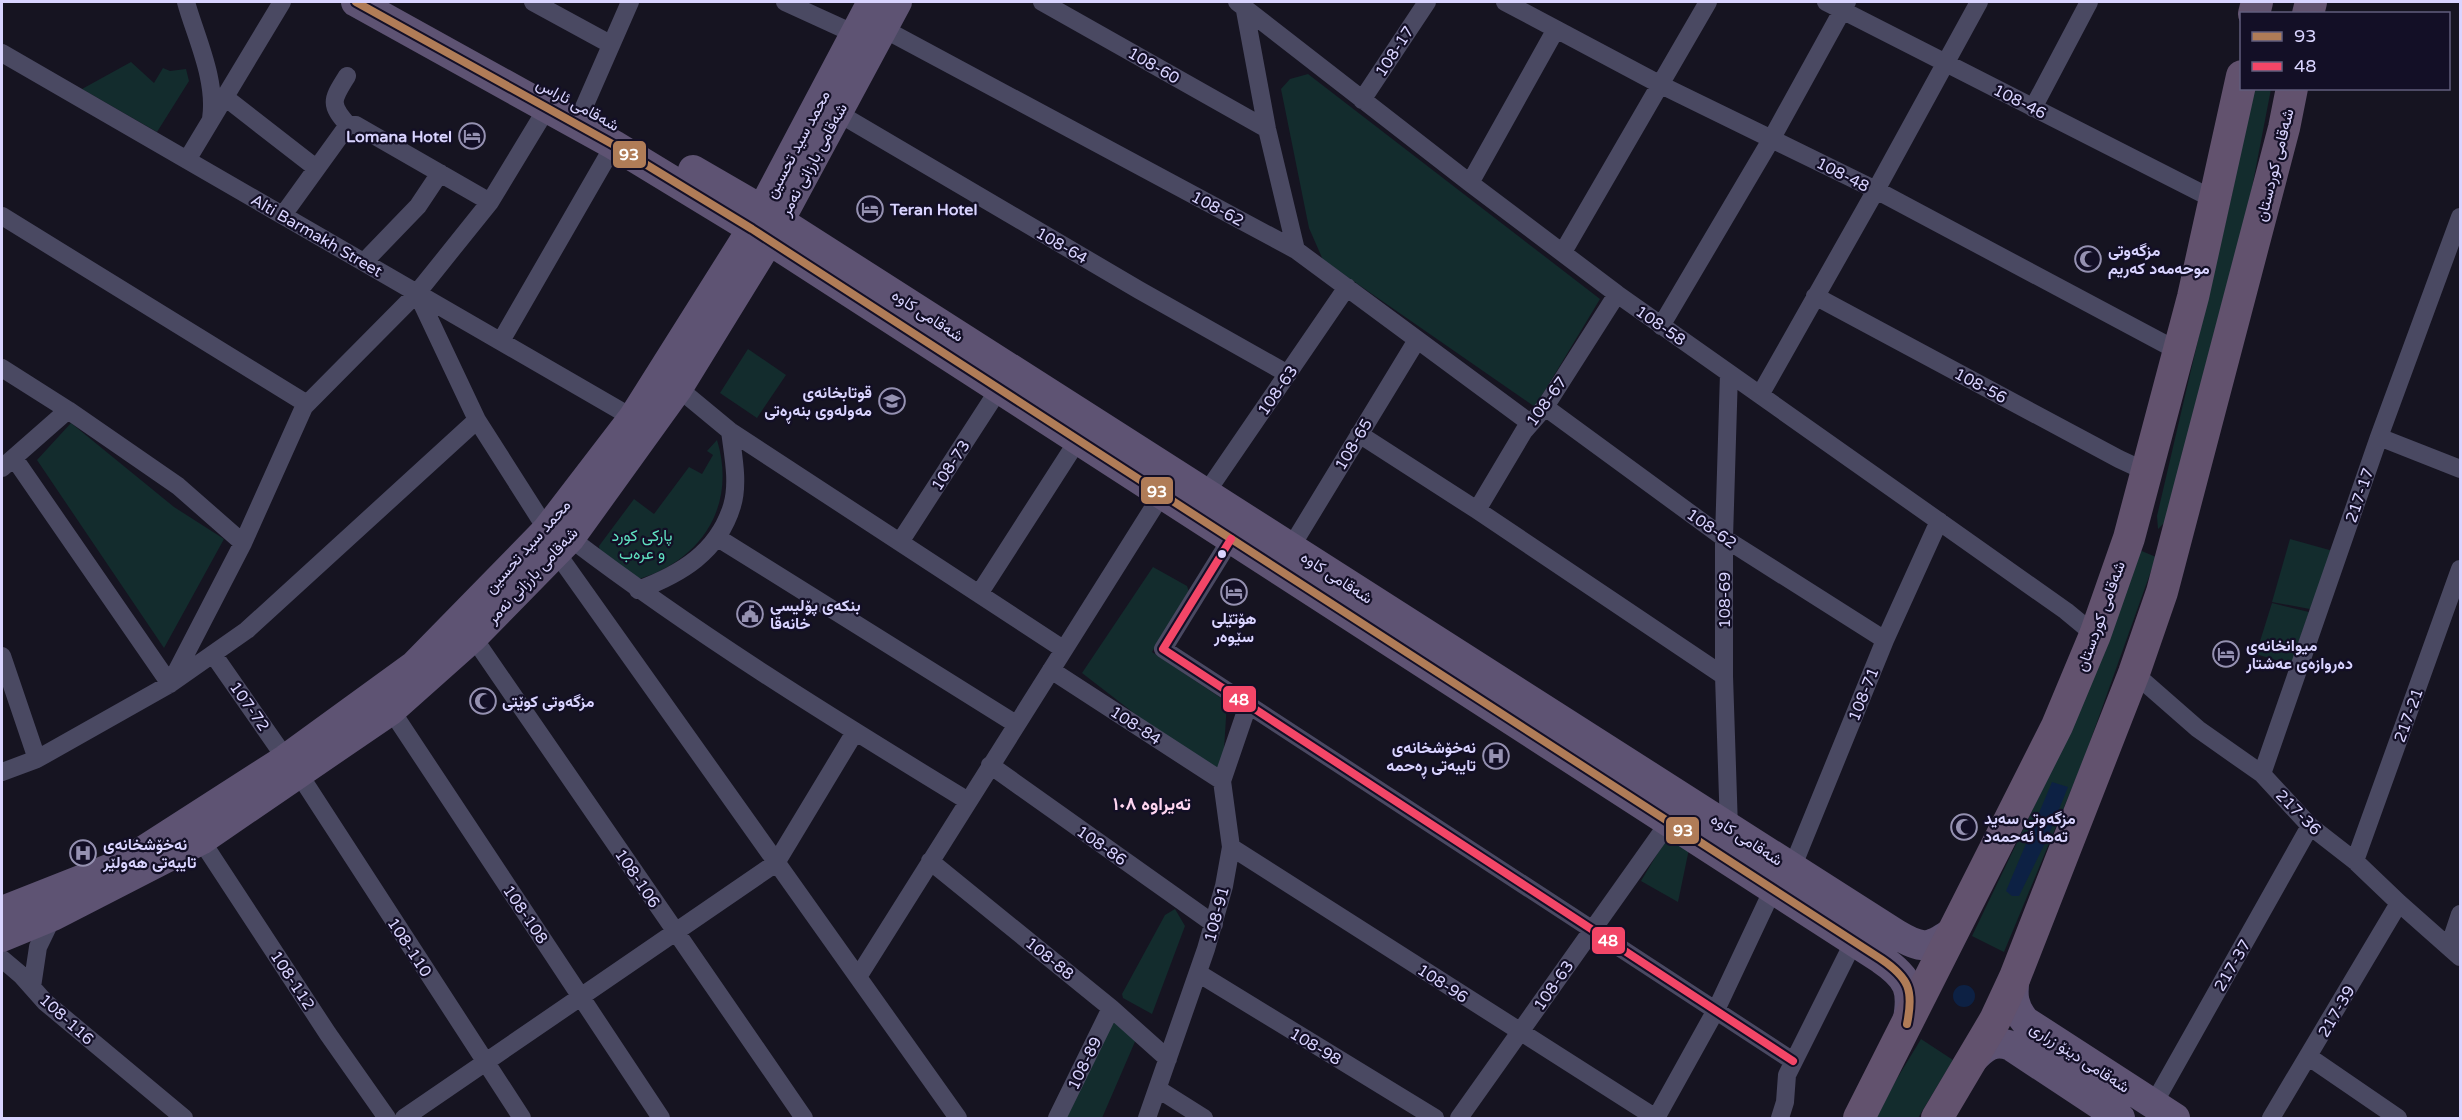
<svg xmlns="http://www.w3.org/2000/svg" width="2462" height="1120" viewBox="0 0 2462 1120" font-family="'Varela Round',Vazirmatn,sans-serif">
<rect width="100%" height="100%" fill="#161421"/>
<!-- green -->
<path fill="#132c2d" d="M131,62L154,83L163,68L170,71L186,69L189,81L157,132L82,89Z
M1308,74L1600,299L1535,407L1323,260L1309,228L1281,89L1290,79Z
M2252,89H2271L2250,198L2204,371L2178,496L2167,520L2158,529L2157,516L2232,194Z
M748,349L786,375L757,418L720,393Z
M71,423L174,507L224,539L164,648L37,460Z
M717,440C737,505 702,560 639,579L600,555L599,546L634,499L654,514L689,467L702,474L713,455L707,451Z
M2290,539L2333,551L2310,609L2272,602Z
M2137,549L2156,557L2082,764L2004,952L1972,936L2058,757Z
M1153,567L1187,586L1189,592L1152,652L1227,702L1222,781L1082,673Z
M2272,603L2309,612L2291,665L2256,654Z
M1668,836L1689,849L1678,902L1641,881Z
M1175,909L1185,926L1152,1014L1123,998L1122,994L1165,915Z
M1114,1018L1137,1037L1102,1118H1065Z
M1921,1039L1953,1060L1918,1118H1873Z"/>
<!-- water -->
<path fill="#0d2144" d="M2052,782L2068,787L2047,839L2019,896H2012L2006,891Z
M1953 996a11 11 0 1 1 22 0a11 11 0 1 1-22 0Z"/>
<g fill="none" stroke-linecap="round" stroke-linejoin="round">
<!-- minor -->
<path stroke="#4a4962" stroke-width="18" d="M186,2C196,38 217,80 211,119
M533,2L610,44
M785,2L855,34
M1042,2L1267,129
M1237,2L1470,183L1617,294L2066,611L2095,635
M1505,2L1661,85L1876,190L2178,351
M1826,2L2215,200
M1244,5L1267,129L1296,250
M884,29L1296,250L1530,423
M2,53L633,418
M347,76C333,99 328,103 348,125H356L490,202
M226,98L316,168
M1362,100L1427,2
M584,107L630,2
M2033,108L2089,2
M838,113L1139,290L1288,374
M187,160L282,2
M1470,183L1556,29
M283,215L348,125
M2,216L307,404
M1563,252L1708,2
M364,262L418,206L440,173
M417,293L477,420L547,530
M1815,296L2119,459L2147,472
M1661,326L1772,138L1847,2
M501,341L614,145
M2,368L68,410L178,486L243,543
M1729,373L1724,538V676L1729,828
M678,388L730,431L1063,649
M1760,395L1876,190L1979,2
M1545,407L1724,538L1885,640
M1359,434L1477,510L1724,676
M2379,437L2460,469
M14,458L170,684L243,543L304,407L417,293L490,202L547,108
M2,468L68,410
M1206,493L1347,287
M1477,510L1524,431L1545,407L1617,294
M570,538C696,634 832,718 968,801
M718,538L1016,724
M1231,539L1163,649L1793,1061
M900,542L999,389
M1291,547L1417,340
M556,552L958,1118
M638,590C681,574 718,552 732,506C739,483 733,455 730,431
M979,594L1078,440
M473,637L804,1118
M213,654L286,759
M2,656L37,759
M1051,670L1222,781
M2134,673L2198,729L2262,774L2310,826L2355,861L2399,903L2460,957
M391,710L661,1118
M990,765L1214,924
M2,772L37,759L170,684L247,630L477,420
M299,774L522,1118
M2262,774L2379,437L2460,217
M201,840L328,1034L387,1118
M1231,847L1656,1118L1716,1010L1773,889
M930,861L1111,1008L1168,1059
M2355,861L2460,569
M1792,868L1885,640L1939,521
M2449,947L2460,914
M2,959L21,975L45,1002L184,1118
M1198,973L1435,1118
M858,977L1162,494
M32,987L38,947L53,916
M2309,1057L2398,1118
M1158,1089L1204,1118
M2153,1105L2310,826
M404,1118L776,863L855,732
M1057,1118L1111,1008
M1147,1118L1206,949L1224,886L1231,847L1222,781L1248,705
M1459,1118L1669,822
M1780,1118L1785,1102L1787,1075L1854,941
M2271,1118L2399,903"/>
<!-- primary -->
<path stroke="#5e5373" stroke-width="30" d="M356,2L614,145L752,229L1881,959C1909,978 1914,990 1907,1024
M693,170L762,210L1896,934C1923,950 1929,949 1954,931
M2,911L124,863L286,759L414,666L547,530L633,418L752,229L872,2
M2,937L53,916L201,840L391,710L473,637L570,538L678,388L769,240L897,2
M2015,977C2012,995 2013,1007 2025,1021L2175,1118
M1972,1060C1984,1047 1994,1039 2011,1046L2120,1118"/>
<!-- trunk -->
<path stroke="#62526e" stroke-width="32" d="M2254,14L2257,2
M2308,14L2311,2
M1859,1118L2057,726L2095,635L2129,538L2193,297L2242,76
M1937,1118L1995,1020L2015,977L2134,673L2162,592L2284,128L2292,88"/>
<!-- bus-1 casing -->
<g stroke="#130f26" stroke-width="12">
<path id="bus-1" d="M356,2L614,145L752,229L1881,959C1909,978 1914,990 1907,1024"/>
</g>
<!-- bus-2 casing -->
<g stroke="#130f26" stroke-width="12">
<path id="bus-2" d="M1231,539L1163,649L1793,1061"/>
</g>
<!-- bus-1 -->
<use href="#bus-1" stroke="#b07c57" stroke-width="8"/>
<!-- bus-2 -->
<use href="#bus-2" stroke="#f34667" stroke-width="8"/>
</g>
<!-- icons -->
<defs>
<g id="hotel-ring" transform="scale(1.35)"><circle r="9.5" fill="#130f26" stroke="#9591b1" stroke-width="1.5"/><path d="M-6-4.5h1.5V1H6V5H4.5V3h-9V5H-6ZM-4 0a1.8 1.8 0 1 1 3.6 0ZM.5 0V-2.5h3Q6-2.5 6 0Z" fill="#9591b1"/></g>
<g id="mosque-ring" transform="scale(1.35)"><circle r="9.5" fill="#130f26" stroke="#9591b1" stroke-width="1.5"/><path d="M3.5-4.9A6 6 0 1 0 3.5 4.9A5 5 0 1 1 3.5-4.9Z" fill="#9591b1"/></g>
<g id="school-ring" transform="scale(1.35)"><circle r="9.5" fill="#130f26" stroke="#9591b1" stroke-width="1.5"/><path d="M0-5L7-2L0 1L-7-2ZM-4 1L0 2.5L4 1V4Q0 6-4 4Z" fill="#9591b1"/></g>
<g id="civic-ring" transform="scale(1.35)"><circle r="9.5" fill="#130f26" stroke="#9591b1" stroke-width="1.5"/><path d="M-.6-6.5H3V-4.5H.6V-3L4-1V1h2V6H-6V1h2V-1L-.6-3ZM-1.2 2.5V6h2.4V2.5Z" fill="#9591b1"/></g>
<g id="hospital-ring" transform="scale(1.35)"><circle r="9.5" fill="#130f26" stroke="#9591b1" stroke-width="1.5"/><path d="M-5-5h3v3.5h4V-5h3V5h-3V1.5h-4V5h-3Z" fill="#9591b1"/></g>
</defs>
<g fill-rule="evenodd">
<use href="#hotel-ring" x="472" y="136"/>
<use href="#hotel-ring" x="870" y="209"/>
<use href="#mosque-ring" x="2088" y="259"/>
<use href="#school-ring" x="892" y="401"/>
<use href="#hotel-ring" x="1234" y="592"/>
<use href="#civic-ring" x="750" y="614"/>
<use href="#hotel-ring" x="2226" y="654"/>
<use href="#mosque-ring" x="483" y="701"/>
<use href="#hospital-ring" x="1496" y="756"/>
<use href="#mosque-ring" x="1964" y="827"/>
<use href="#hospital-ring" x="83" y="853"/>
</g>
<!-- markers -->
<circle fill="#d9d4ff" stroke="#130f26" stroke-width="2" cx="1222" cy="554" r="5"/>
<g text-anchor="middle" stroke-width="4.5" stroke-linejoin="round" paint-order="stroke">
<!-- street labels -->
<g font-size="16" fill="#d9d4ff" stroke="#130f26">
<text transform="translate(1394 51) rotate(-57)" y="6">108-17</text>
<text transform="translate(1154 65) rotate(30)" y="6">108-60</text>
<text transform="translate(2020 101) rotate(27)" y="6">108-46</text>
<text transform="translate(578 104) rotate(29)" y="6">شەقامی ئاراس</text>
<text transform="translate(797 144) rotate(-62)" y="6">محمد سید تحسین</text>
<text transform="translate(813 159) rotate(-62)" y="6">شەقامی بارزانی نەمر</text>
<text transform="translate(2274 165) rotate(-76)" y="6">شەقامی کوردستان</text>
<text transform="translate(1843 174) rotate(27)" y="6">108-48</text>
<text transform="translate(1218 208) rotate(28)" y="6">108-62</text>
<text transform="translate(317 235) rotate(30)" y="6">Alti Barmakh Street</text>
<text transform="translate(1062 245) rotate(30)" y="6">108-64</text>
<text transform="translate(928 315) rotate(33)" y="6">شەقامی کاوە</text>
<text transform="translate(1661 325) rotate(35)" y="6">108-58</text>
<text transform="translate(1981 385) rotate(28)" y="6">108-56</text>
<text transform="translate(1277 390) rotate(-55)" y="6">108-63</text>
<text transform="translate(1546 401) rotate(-54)" y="6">108-67</text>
<text transform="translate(1353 444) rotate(-59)" y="6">108-65</text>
<text transform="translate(950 465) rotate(-57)" y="6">108-73</text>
<text transform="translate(2359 495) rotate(-71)" y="6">217-17</text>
<text transform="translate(1712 528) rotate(35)" y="6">108-62</text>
<text transform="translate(527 546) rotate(-48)" y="6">محمد سید تحسین</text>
<text transform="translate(532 575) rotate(-47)" y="6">شەقامی بارزانی نەمر</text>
<text transform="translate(1337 577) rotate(33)" y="6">شەقامی کاوە</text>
<text transform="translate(1724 600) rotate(-90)" y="6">108-69</text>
<text transform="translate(2100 616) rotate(-70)" y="6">شەقامی کوردستان</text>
<text transform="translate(1863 694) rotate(-68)" y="6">108-71</text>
<text transform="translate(250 706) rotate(55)" y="6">107-72</text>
<text transform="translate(2408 715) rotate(-70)" y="6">217-21</text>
<text transform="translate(1136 725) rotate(33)" y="6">108-84</text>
<text transform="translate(2299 812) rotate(45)" y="6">217-36</text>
<text transform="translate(1747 839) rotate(33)" y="6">شەقامی کاوە</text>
<text transform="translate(1102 845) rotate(35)" y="6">108-86</text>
<text transform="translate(638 878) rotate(56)" y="6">108-106</text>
<text transform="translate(526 914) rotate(56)" y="6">108-108</text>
<text transform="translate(1216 914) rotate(-75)" y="6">108-91</text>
<text transform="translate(410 947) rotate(57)" y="6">108-110</text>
<text transform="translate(1050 958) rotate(39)" y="6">108-88</text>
<text transform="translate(2232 965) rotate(-60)" y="6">217-37</text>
<text transform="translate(293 980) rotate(57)" y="6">108-112</text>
<text transform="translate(1443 983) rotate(33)" y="6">108-96</text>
<text transform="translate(1553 985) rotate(-55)" y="6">108-63</text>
<text transform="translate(2336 1011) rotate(-60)" y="6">217-39</text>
<text transform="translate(67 1019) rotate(42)" y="6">108-116</text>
<text transform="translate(1316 1046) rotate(31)" y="6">108-98</text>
<text transform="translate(2080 1057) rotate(33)" y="6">شەقامی دینۆ زراری</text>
<text transform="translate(1084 1063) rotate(-64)" y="6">108-89</text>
</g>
<!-- poi labels -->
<g font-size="16" font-weight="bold" fill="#d9d4ff" stroke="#130f26" text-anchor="start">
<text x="452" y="142" text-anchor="end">Lomana Hotel</text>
<text x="890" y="215">Teran Hotel</text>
<text x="2108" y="256">مزگەوتی<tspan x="2108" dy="18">موحەمەد کەریم</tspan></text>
<text x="872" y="398" text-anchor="end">قوتابخانەی<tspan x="872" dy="18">مەولەوی بنەڕەتی</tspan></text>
<text x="770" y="611">بنکەی پۆلیسی<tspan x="770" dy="18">خانەقا</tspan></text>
<text x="1234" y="624" text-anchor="middle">هۆتێلی<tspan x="1234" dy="18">سێوەر</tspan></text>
<text x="2246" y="651">میوانخانەی<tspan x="2246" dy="18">دەروازەی عەشتار</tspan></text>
<text x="502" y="707">مزگەوتی کوێتی</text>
<text x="1476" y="753" text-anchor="end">نەخۆشخانەی<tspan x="1476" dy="18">تایبەتی ڕەحمە</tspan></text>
<text x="1984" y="824">مزگەوتی سەید<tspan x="1984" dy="18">تەها ئەحمەد</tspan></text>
<text x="103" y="850">نەخۆشخانەی<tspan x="103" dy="18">تایبەتی هەولێر</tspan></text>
</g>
<!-- park labels -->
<g font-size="16" fill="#5fe0c0" stroke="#130f26">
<text x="642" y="541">پاركی كورد<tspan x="642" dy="18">و عرەب</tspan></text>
</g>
<!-- neighbourhood labels -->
<g font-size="18" font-weight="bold" fill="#ffd6f0" stroke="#130f26">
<text x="1152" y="810">تەیراوە ١٠٨</text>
</g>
</g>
<g stroke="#130f26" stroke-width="2">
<rect x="612" y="140" width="35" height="29" rx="6" fill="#b07c57"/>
<rect x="1140" y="476" width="34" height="29" rx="6" fill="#b07c57"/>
<rect x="1222" y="685" width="35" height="28" rx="6" fill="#f34667"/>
<rect x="1665" y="816" width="35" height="29" rx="6" fill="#b07c57"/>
<rect x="1591" y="926" width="35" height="29" rx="6" fill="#f34667"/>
</g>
<g font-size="16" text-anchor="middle" font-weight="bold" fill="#fff">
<text x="629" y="160">93</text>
<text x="1157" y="497">93</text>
<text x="1239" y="705">48</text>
<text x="1683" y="836">93</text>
<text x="1608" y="946">48</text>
</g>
<!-- border -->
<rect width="2462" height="1120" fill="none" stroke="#d9d4ff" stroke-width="6"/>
<!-- legend -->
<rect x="2240" y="12" width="210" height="78" fill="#130f26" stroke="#625e7d" stroke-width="1.5"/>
<rect x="2252" y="32" width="30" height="9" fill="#b07c57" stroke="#625e7d" stroke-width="1.5"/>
<text x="2294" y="42" font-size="18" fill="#d9d4ff">93</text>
<rect x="2252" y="62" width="30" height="9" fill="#f34667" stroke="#625e7d" stroke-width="1.5"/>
<text x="2294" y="72" font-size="18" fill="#d9d4ff">48</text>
</svg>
